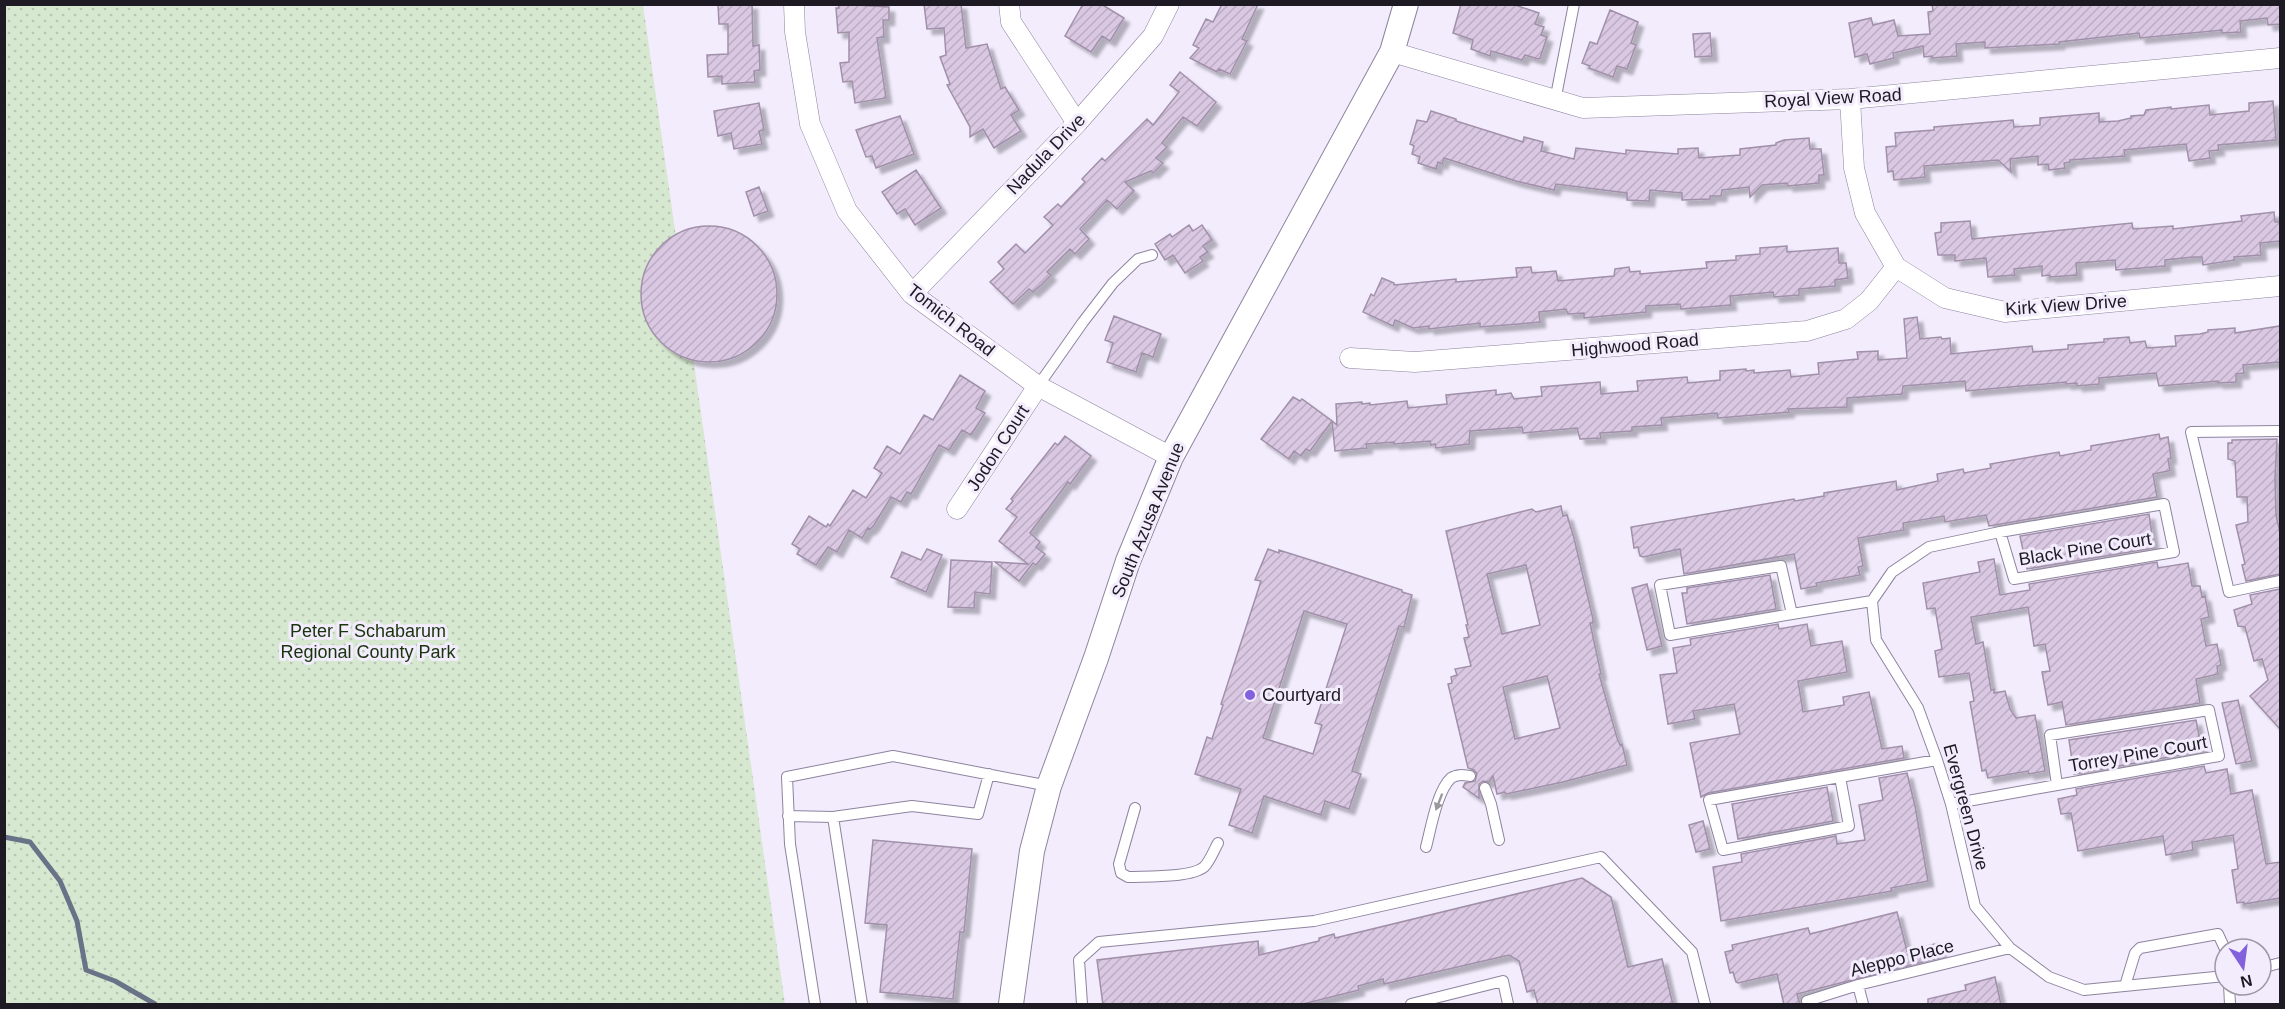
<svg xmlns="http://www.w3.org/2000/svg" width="2285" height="1009" viewBox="0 0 2285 1009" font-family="Helvetica,sans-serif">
<defs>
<pattern id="grass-dots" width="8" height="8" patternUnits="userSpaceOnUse" patternTransform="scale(1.5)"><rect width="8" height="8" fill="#d7e8d1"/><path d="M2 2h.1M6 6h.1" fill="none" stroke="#b8c6b3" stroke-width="1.8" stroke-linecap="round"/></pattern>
<pattern id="building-hatch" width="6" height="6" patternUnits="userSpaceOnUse" patternTransform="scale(1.5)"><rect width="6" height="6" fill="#dac8e3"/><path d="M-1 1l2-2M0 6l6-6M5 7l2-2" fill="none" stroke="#bbabc3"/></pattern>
<filter id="shadow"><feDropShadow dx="5.5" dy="5.5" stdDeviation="1.5" flood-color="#0004"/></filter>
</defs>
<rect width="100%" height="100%" fill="#f2ecfd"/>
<!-- grass -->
<path fill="url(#grass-dots)" d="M5,4L643,5L785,1004H5Z"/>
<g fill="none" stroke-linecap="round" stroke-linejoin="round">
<!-- stream -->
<path stroke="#6a7287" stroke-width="5" d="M4,837L30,842L60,881L77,921L86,970L115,981L155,1004"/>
</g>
<!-- building -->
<path fill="url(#building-hatch)" stroke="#a190a9" stroke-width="1.5" fill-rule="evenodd" filter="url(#shadow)" d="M718,4H752L753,46L759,45L760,70L754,71L755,82L722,84V76L708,77L707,55L728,54V24H719Z
M838,4L889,7V20H883L884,37L877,38L886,98L855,103L852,81L843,82L840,63L849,62V32L838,33L836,8H839Z
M924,4H961L966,48L987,44L1001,89L1005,87L1019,110L1011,115L1021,131L994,148L983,129L970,137V127L947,85L950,84L940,57L946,55L944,28L927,29Z
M1083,4H1101L1124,18L1110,41L1102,36L1091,52L1065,36Z
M1222,4H1258L1242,39L1247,41L1230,74L1219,69L1217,72L1190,58L1199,48L1193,45L1206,19L1213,22Z
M1461,4H1512L1539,13L1535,24L1544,27L1541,35L1547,37L1540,58L1538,59L1525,55L1522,60L1491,51L1490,56L1471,49L1473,40L1453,33Z
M1932,4H2280V24L2268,25L2267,18L2240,21L2241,32L2222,33V30L2140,38L2139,33L2059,42V44L1985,48V42L1956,44L1957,56L1932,58V56L1924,57L1923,46L1893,53L1894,58L1870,64L1867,54L1855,57L1849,23L1871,18L1873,25L1894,20L1898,36L1930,34L1928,12L1933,11Z
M1610,10L1638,22L1631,43L1636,45L1627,69L1617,66L1613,77L1589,68L1590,66L1582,63L1590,42L1597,44Z
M1710,33L1712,56L1695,57L1693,34Z
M1180,72L1216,102L1197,126L1183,117L1162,143L1167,147L1156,158L1163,163L1153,173L1151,171L1125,182L1134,191L1117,209L1107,200L1080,229L1089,239L1075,254L1070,249L1047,272L1051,275L1041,285L1033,292L1029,289L1013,304L990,282L1004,269L998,262L1016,244L1025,253L1053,225L1044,217L1058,204L1061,207L1085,182L1082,179L1102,158L1105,161L1147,119L1153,125L1179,92L1170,85Z
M2273,101L2276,140L2218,145L2219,150L2209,151L2210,158L2189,161L2186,144L2124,150L2125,156L2070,160V162L2064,163L2065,168L2049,170L2048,164L2038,165V156L2010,159L2011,172L1998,160L1924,166L1925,177L1894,180L1893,171L1888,172L1886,147L1896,146L1895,133L1934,130V127L2013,120L2014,127L2040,125V118L2099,113V122L2118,121L2131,118V116L2144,115L2146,110L2171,107V109L2209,105L2210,115L2249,111V103Z
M759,103L764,130L759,131L762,144L734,149L731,133L718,136L714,111Z
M1431,111L1456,119V121L1523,142L1524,137L1543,142L1541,151L1574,159L1576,148L1626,154V150L1678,154V149L1698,148L1699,158L1740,155V149L1776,145V143L1784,140L1809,138L1810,149H1821L1824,175H1819V183L1788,186L1787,183L1762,185L1750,197L1749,187L1722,190L1721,196H1710V199L1682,200V193L1650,190L1649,201L1627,200V193L1556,184L1554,190L1516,181L1444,158L1442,164L1438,162L1436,169L1418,163L1420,157L1412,154L1414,146L1410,144L1417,120L1427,122Z
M900,116L914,154L876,168L872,156L866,157L856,130Z
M916,170L941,208L915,225L905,209L897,214L882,192Z
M759,187L768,211L754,216L746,192Z
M2274,212L2275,222H2280V241L2260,243L2261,255L2234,257L2235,260L2203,265L2202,257H2193L2165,260V266L2116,270L2115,260L2076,263L2077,275L2050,277V275L2042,276V266L2014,269L2015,275L1988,277L1986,258L1955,261V255H1938L1935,233L1941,232V223L1970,221L1972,239L2132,223L2133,229L2173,226V229L2242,221L2241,216Z
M1189,225L1193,231L1202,225L1212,240L1203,246L1208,252L1200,257L1203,261L1185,273L1173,255L1165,260L1155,244L1170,234L1172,237Z
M641 294a68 68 0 1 1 136 0a68 68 0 1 1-136 0Z
M1787,246V252L1838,248L1839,263H1846L1848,278L1835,280V286L1799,289V295L1774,297L1773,292L1730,296L1731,305L1681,309L1680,304L1646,306V312L1584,318V313L1568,314L1566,309L1539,312L1540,322L1519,324L1480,327V323L1429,329V326L1413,328L1395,320L1393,326L1363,312L1371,294L1374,296L1382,278L1394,283V285L1456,279V282L1517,277L1516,268L1531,267L1532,273L1556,271L1558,281L1614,276L1615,269L1629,267L1630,272L1640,271V274L1707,268L1706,262L1736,260V256L1760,254V248Z
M1114,316L1161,334L1153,357L1142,353L1136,372L1107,362L1113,343L1105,340Z
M1917,317L1920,339L1941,337L1942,339L1950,338L1951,354L2032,346L2033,352L2068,349V345L2104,342V339L2129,337L2130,343L2145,341L2147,348L2176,346L2175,336L2200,334L2208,332V330L2235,328V333L2280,326V362L2243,365L2244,373L2236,374V382L2218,383V381L2159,386L2156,373L2099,378V384L2077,386V383L2066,384V382L1966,391L1965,381L1903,386L1902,394L1847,398V407L1788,409L1789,412L1718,418L1717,413L1661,418L1662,425L1632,427V431L1600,433L1601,438L1580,439L1577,428L1523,433L1522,427L1470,431L1469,444L1436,448L1435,444L1431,445L1430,441L1394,444V442L1366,444L1367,448L1335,451L1332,421L1337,425L1336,404L1362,402V404L1370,403V405L1407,401L1408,408L1447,404L1446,395L1496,390V395L1511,393L1514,399L1542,396L1541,387L1600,382L1601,394L1624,392L1638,391L1637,381L1687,377L1688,383L1720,380V371L1746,369V371L1754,370V373L1790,370L1791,377L1819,374L1818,363L1858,359L1857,352L1878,351V360L1907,358L1904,319Z
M960,375L985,391L976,408L985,413L971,435L962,430L949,450L939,445L911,494L907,492L901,502L891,497L874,525L870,529L868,528L862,538L849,530L837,552L828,547L816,565L797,554L800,549L792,544L809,516L826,527L828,524L830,526L853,490L866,498L882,473L874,468L887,446L900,454L924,415L933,420Z
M1293,397L1300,401L1302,399L1332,421L1310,451L1306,449L1301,456L1294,451L1289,459L1261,439Z
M2159,434L2160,439L2168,437L2171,458L2168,459L2170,470L2168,471L2153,474L2157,497L1989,526L1986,515L1945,522L1944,516L1903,523L1904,530L1858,538L1863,566L1858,567L1860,575L1816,583L1817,586L1801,589L1794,554L1684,574L1680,549L1643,557L1640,556L1638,547L1634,548L1631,527L1794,499L1795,501L1824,496V493L1896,481L1897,490L1938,481L1937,474L1963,469L1964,473L1991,468L1990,464L2059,452L2060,456L2091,450V446Z
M1065,436L1091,456L1070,484L1068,482L1030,533L1040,542L1036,547L1045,554L1036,565L1033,563L1019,581L995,562L1028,564L999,541L1017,517L1006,509L1013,501L1011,499L1055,443L1058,445Z
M2277,439L2275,478L2276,515L2280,533V574L2246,581L2242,565L2245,564L2236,525L2248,522L2247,497H2237L2235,461L2228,459V443H2232V440Z
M1561,506L1563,516L1567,515L1574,538L1593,619V623H1590L1601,674H1599L1617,738L1620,745L1622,744L1627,765L1563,782L1506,794L1505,792L1497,794L1493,776L1489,782L1483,781L1479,784V798L1463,787L1465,783L1475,781L1477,774L1474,770L1468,768L1448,684L1452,683L1451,677L1457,675L1455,669L1471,666L1464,638L1469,637L1466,625H1468L1446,531L1532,509L1536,512ZM1526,565L1540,625L1502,634L1487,574ZM1547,676L1560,728L1515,739L1503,687Z
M2149,514L2154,548L2027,569L2020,536Z
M927,549L942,555L926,592L891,577L902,552L921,560Z
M1268,549L1279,553V550L1320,563L1402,590V592L1412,595L1404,627L1399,626L1352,771L1361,774L1349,809L1325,801L1321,815L1264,796L1252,833L1229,825L1241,789L1195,774L1207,737L1212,739L1223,705L1221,704L1261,581L1255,580ZM1304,611L1347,624L1315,723L1322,725L1313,754L1263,738Z
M1994,559L2000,595L2030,590L2029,584L2157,562L2158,568L2188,563L2192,586H2200L2202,597L2205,596L2209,617L2201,619L2206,646L2217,644L2221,665L2217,666L2218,674L2196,679L2200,703L2066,725L2062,702L2048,705L2042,672L2050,671L2045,644L2034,646L2028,607L1971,617L1976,644L1983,642L1991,690L1994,689V693L2005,691L2010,709L2016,718L2035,715L2045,771L2029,774L2028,771L1988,778L1986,770L1982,771L1970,702L1974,701L1969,673L1939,677L1935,651L1942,649L1935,608L1927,609L1923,583L1980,572L1978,562Z
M951,560L992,562L990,594L975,592L974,608L948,607Z
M1770,575L1776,609L1687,624L1682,593H1687V588Z
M1647,584L1662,646L1647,650L1632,588Z
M2280,589V729L2250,696L2268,680L2262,659L2254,661L2245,627L2238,626L2234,610L2252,604L2250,595Z
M1778,624L1779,629L1807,624L1811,646L1842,641L1847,672L1798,681L1803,712L1844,705L1843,697L1869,692L1882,749L1902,746L1904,758L1708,793L1701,797L1690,743L1740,734L1734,704L1693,711L1695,719L1668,724L1660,675L1677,673L1673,648L1691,645L1690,639Z
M2238,700L2252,761L2236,764L2222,703Z
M2196,720L2202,751L2074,774L2069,740Z
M2204,766L2206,773L2227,769L2231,794L2252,790L2266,864L2280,862V898L2244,904V902L2237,903L2232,870L2238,869L2233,835L2192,842L2193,850L2166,855L2163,836L2078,851L2071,813L2061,814L2058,799L2077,795L2076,789Z
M1907,773L1915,806L1928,881L1891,888L1892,891L1721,921L1713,867L1742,862L1741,854L1836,836L1837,844L1865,840L1859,805L1883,800L1879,778Z
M1827,787L1833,821L1738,839L1732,804Z
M1703,821L1710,849L1696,852L1689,825Z
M873,840L972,849L964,932H960L953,999L880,992L887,925L865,923Z
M1582,878L1611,897L1628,967L1662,959L1673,1005H1538L1534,990L1527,992L1519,961L1509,955L1384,984L1383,979L1358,986L1359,990L1299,1005H1103L1097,960L1258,941L1259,955L1319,941V938L1334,934L1335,938Z
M1897,912L1907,951L1939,943L1942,957L1797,994L1800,1005H1784L1777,974L1738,983L1736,982L1733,972L1730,973L1725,952L1733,950L1732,945L1808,928L1810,934Z
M1995,977L2001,1005H1928V999L1966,990L1965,985Z"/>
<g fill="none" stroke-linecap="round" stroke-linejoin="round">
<!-- service casing -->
<g stroke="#8e839e" stroke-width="12">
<path id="service" d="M1555,101L1574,4
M1038,386L1083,322L1113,283L1138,259L1152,255
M2280,431L2191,432L2229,592L2280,581
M2000,532L2014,579L2174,552L2164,504L2000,532L1929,547L1892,572L1872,601L1876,640L1918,708L1937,760L1951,804L1975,906L2010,948L2049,977L2084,990L2225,976
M1781,566L1792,614L1670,635L1660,585Z
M1792,614L1872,601
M2209,710L2219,756L2057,785L2050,735Z
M1840,777L1849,826L1723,850L1709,800Z
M1840,777L1937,760
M1485,788L1491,804L1499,840
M1951,804L2057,785
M1135,808L1119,864L1121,873L1128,877C1145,876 1191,878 1204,867C1210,861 1214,850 1218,843
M788,816L833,817L862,1004
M833,817L912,806L978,814L989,774
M1426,847C1431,828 1437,791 1451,778C1457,774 1463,775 1470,776
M2261,968L2280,963
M1858,985L1863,1004
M2229,985L2230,1004
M2125,986L2135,953L2140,948L2218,934L2225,949
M815,1004L790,844L787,777L893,756L1049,786
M1082,1004L1079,960L1099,942L1314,921L1601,857L1692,952L1705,1004
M1411,1004L1503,981L1508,1004
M1808,1004L1807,1001L1858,985L2010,948"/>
</g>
<!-- minor casing -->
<g stroke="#8e839e" stroke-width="21">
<path id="minor" d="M794,4L795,32L810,124L847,211L912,294L1038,386L1171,457
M1009,4L1011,22L1077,123
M1392,52L1583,108L1850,99L2280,58
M1850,99L1854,168L1865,213L1896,267L1945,298L2005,312L2280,286
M912,294L1077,123L1153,36L1169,4
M1350,358L1415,362L1807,331L1846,319L1869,301L1896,267
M957,509L1038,386"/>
</g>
<!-- tertiary casing -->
<g stroke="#8e839e" stroke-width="26">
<path id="tertiary" d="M1011,1004L1032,851L1049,786L1096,658L1128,561L1171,457L1392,52L1406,4"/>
</g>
<!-- service -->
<use href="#service" stroke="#fff" stroke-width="10"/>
<!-- minor -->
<use href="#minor" stroke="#fff" stroke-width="20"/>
<!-- tertiary -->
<use href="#tertiary" stroke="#fff" stroke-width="24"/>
</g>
<!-- one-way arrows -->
<defs><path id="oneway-solid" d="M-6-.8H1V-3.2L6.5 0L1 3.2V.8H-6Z" transform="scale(1.5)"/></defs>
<use fill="#9a989c" href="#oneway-solid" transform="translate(1439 802) rotate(111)"/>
<!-- markers -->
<circle fill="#8361dc" stroke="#f2ecfd" stroke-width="2" cx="1250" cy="695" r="6"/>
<g text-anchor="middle" stroke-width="6" stroke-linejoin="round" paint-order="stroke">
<!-- street labels -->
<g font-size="18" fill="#1e1a24" stroke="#f2ecfd">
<text transform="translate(1833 98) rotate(-3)" y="6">Royal View Road</text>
<text transform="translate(1046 154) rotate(-46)" y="6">Nadula Drive</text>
<text transform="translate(2066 305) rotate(-4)" y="6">Kirk View Drive</text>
<text transform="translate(951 320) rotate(38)" y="6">Tomich Road</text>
<text transform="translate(1635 345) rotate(-5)" y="6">Highwood Road</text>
<text transform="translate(998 448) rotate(-57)" y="6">Jodon Court</text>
<text transform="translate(1148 520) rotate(-68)" y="6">South Azusa Avenue</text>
<text transform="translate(2085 549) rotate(-9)" y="6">Black Pine Court</text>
<text transform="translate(2138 754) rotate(-10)" y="6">Torrey Pine Court</text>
<text transform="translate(1966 807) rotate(75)" y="6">Evergreen Drive</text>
<text transform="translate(1902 958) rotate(-14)" y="6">Aleppo Place</text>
</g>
<!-- park labels -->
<g font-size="18" fill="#19330b" stroke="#f2ecfd">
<text x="368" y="637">Peter F Schabarum<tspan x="368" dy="21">Regional County Park</tspan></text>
</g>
<!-- poi labels -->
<g font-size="18" fill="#1e1a24" stroke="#f2ecfd" text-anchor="start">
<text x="1262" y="701">Courtyard</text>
</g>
</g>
<!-- border -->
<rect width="2285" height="1009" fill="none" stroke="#1e1a24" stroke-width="12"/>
<!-- north arrow -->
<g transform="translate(2243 967) rotate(167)"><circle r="28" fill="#f2ecfd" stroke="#9d98a6" stroke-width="1.5"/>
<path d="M0-4.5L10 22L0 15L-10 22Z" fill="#8361dc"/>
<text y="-9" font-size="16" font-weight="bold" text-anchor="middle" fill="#1e1a24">N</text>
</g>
</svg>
